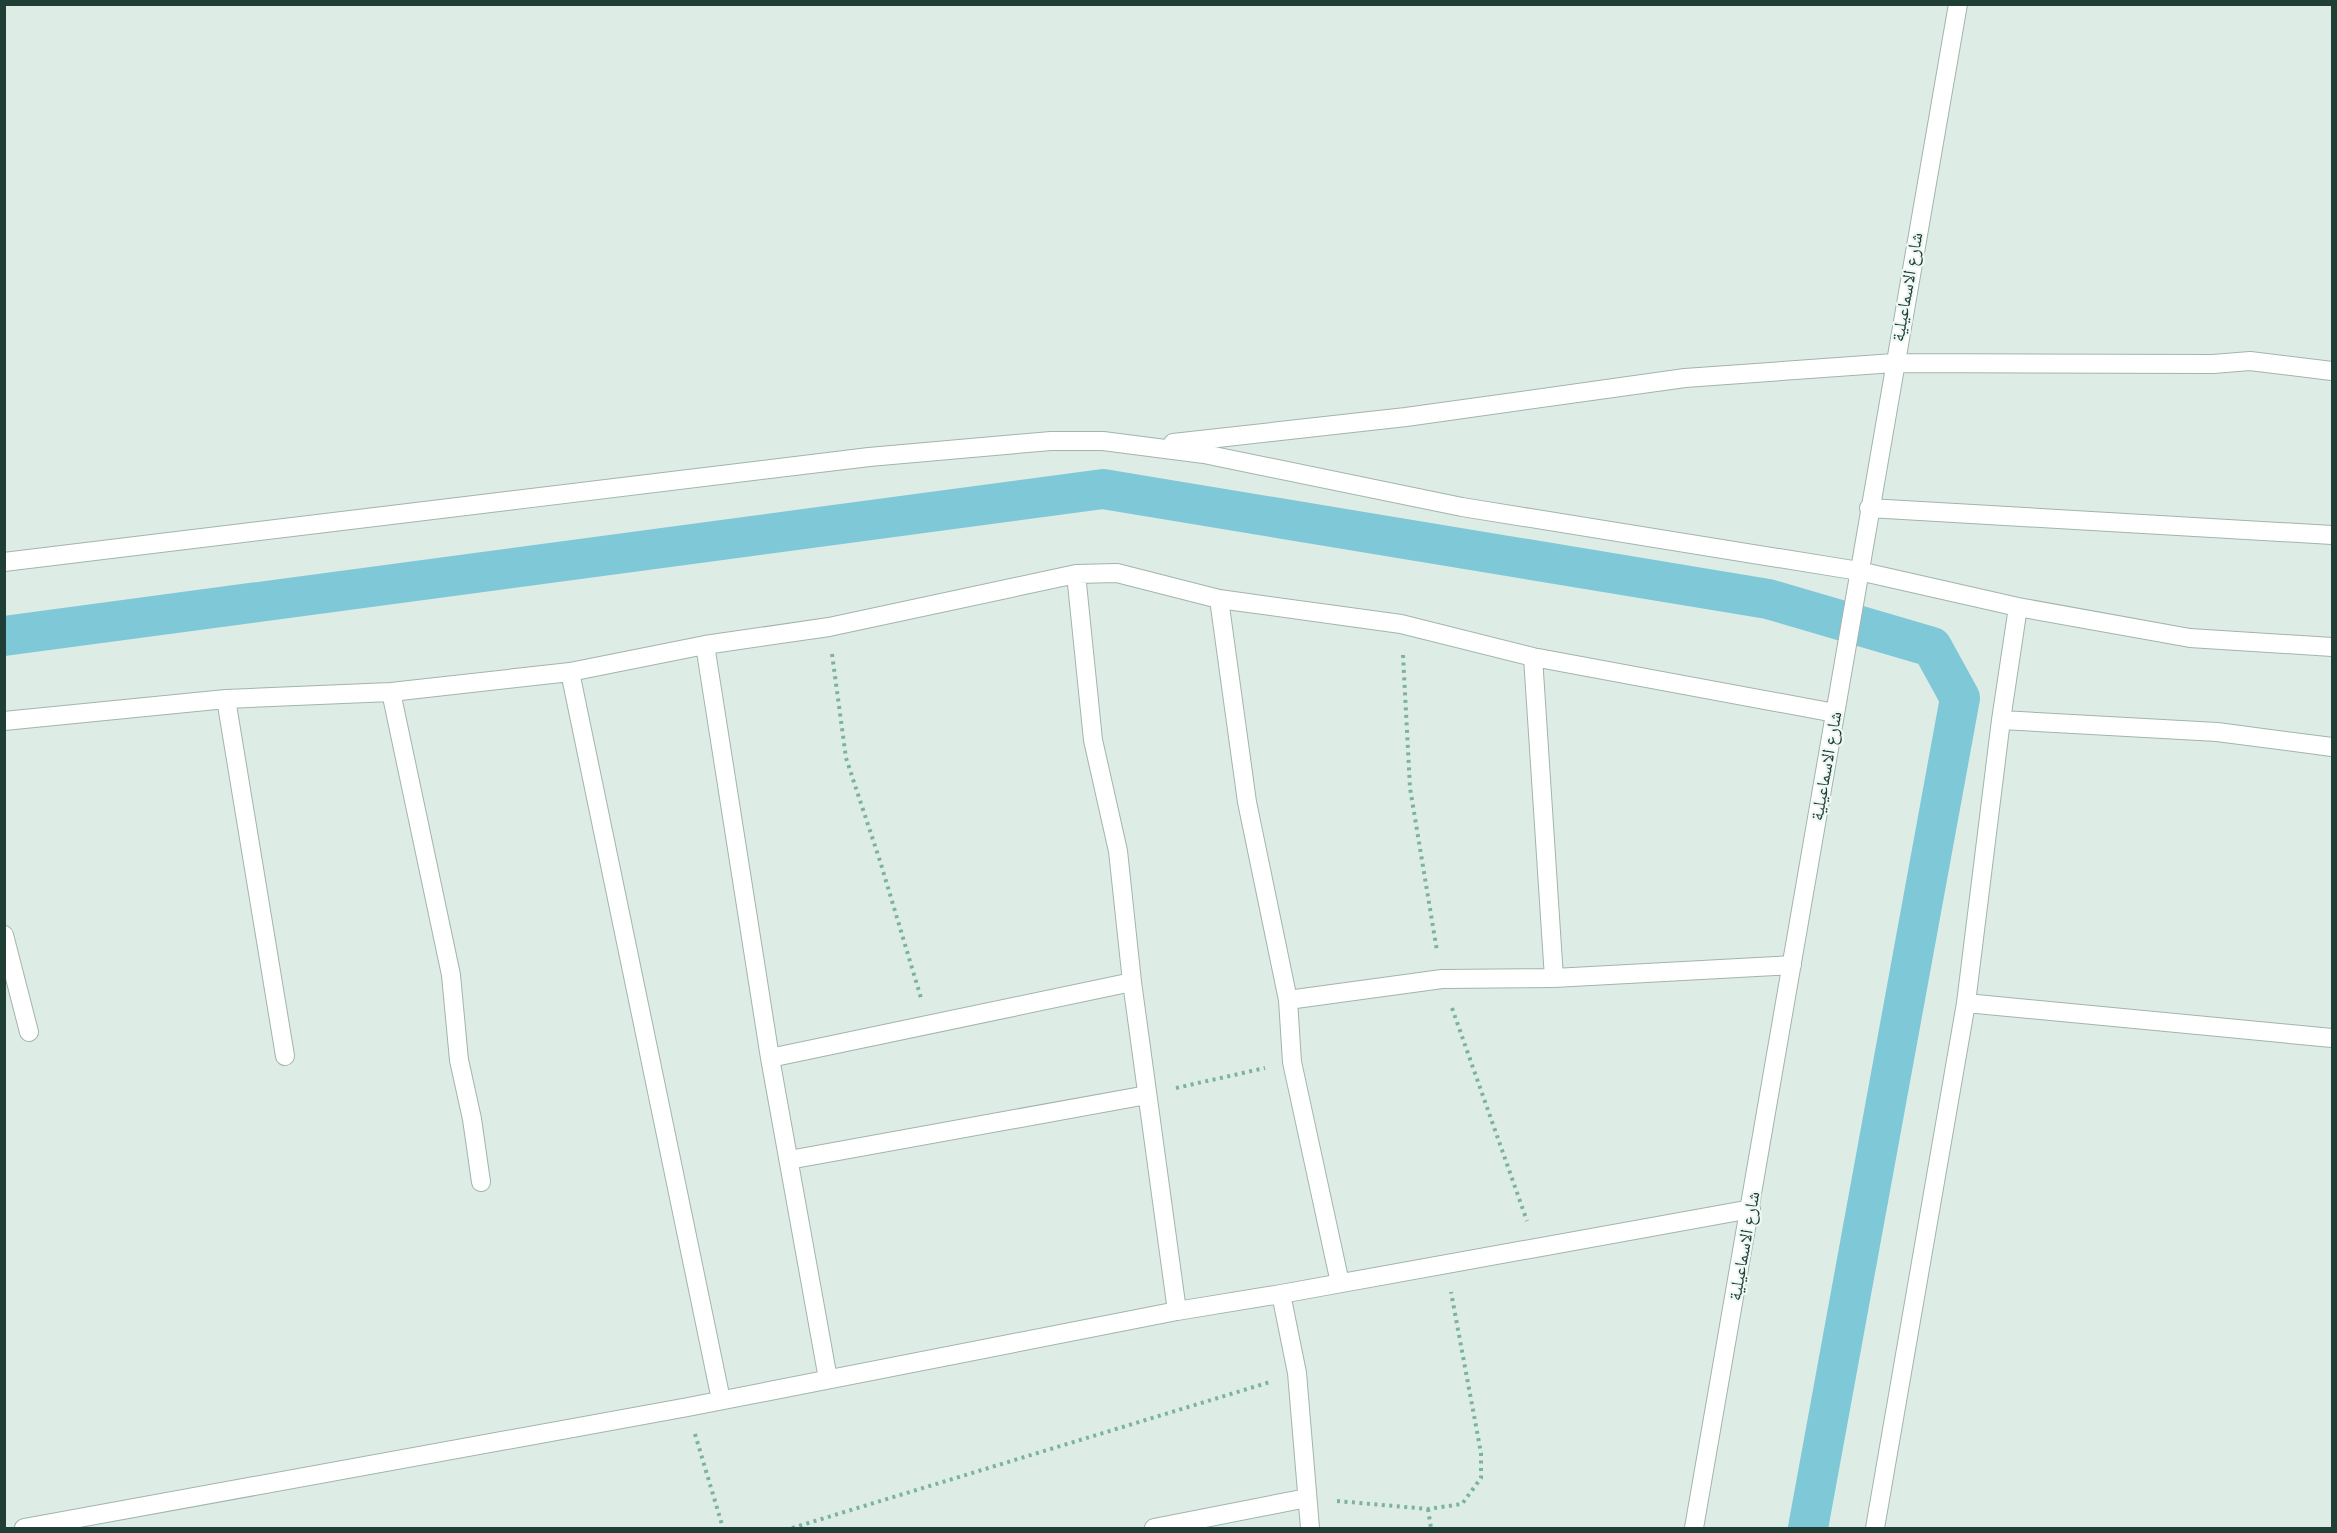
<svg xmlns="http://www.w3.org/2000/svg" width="2337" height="1533" viewBox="0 0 2337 1533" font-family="Karla,'Noto Naskh Arabic',sans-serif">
<rect width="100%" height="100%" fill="#deece6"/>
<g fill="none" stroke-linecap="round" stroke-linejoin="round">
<!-- canal -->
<path stroke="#7fc8d8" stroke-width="40" d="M4,636L1103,489L1768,599L1932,647L1960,698L1808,1528"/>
<!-- minor casing -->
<g stroke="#a1b4ae" stroke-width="20">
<path id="minor" d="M1173,443L1406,417L1685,378L1894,363L2213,364L2250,361L2332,371
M1869,508L2332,535
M4,562L869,457L1051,441H1103L1204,454L1462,507L1859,571L2018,607L2190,638L2332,647
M1076,574L1093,740L1118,851L1132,982L1177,1311
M1219,599L1247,802L1288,1000L1292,1062L1340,1283
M705,645L770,1058L828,1379
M1533,657L1554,978
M570,672L721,1400
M391,692L451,975L459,1060L472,1119L481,1182
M226,699L285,1056
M2001,720L2018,607
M4,721L226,699L391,692L570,672L705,645L829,627L1076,574L1117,573L1219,599L1401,624L1533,657L1835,713
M4,935L29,1032
M1288,1000L1442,979L1554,978L1792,965
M1966,1003L2332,1038
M770,1058L1132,982
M789,1160L1147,1095
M1281,1294L1297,1373L1310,1528
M24,1528L688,1407L1177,1311L1281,1294L1751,1209
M1154,1528L1307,1498
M1694,1528C1784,1021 1867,512 1958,4
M1875,1528L1966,1003L2001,720L2217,732L2332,747"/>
</g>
<!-- path -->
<path stroke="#7bb3a3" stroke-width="4" stroke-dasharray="3 4.5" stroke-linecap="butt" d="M832,654L846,758L880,861L921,998
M1403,655L1410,788L1437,951
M1452,1008L1527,1221
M1176,1088L1265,1068
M695,1434L723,1528
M1337,1501L1428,1509L1462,1504L1481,1478V1453L1451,1292
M1428,1509L1431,1528
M792,1528L1270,1382"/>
<!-- minor -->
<use href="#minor" stroke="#fff" stroke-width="18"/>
</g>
<g text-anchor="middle" stroke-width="4.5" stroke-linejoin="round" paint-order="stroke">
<!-- street labels -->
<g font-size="18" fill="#1e3e36" stroke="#eff8f4">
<text transform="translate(1907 287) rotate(-80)" y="6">شارع الاسماعيلية</text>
<text transform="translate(1826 766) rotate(-80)" y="6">شارع الاسماعيلية</text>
<text transform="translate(1744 1246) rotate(-80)" y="6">شارع الاسماعيلية</text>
</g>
</g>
<!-- border -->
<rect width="2337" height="1533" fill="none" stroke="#1e3e36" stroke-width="12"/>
</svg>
